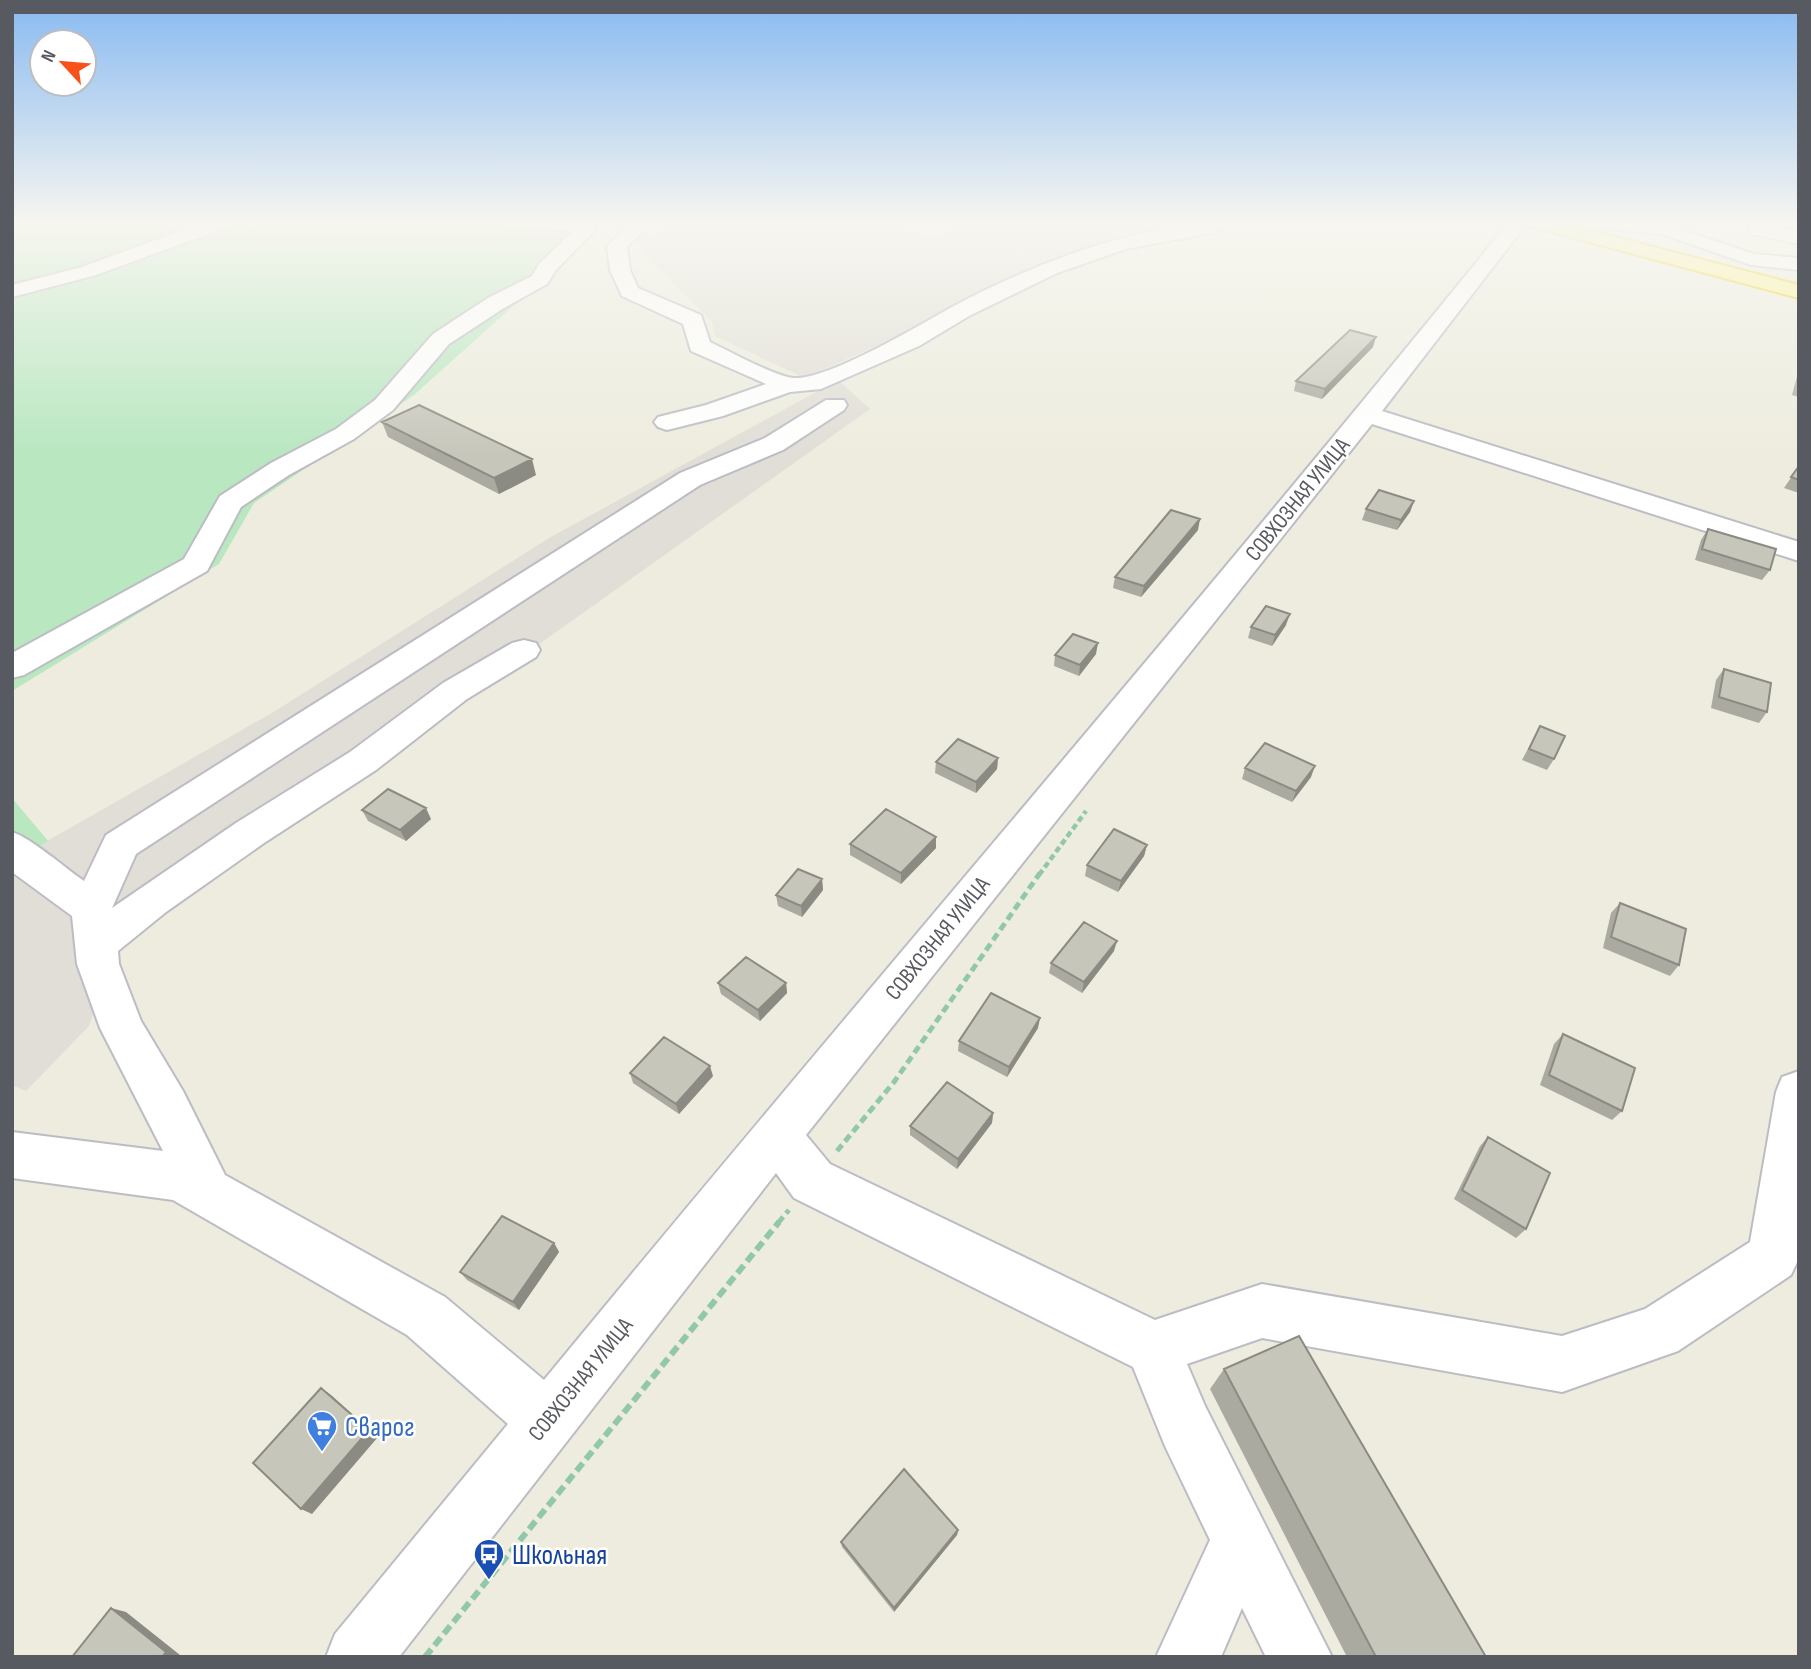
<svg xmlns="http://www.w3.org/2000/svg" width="1811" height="1669" viewBox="0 0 1811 1669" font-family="'Sofia Sans Condensed',sans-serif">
<rect width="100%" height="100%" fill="#edecde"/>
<!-- industrial -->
<path fill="#e0ded6" d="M682,222H876L936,238L971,222H1200L1127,232L805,378L715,336L712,322L633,242Z
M838,380L870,409L117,944L89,1026L26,1091L12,1085V861L272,713L549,538Z"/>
<!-- green -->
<path fill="#b8e7c0" d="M12,222H601L604,225L414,395L254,503L219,564L12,691Z
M12,798L48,841L12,861Z"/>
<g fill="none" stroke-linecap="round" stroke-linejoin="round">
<!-- minor casing -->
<g stroke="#bcbdc4" stroke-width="4">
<path id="minor" d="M205,222H232L230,226L96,275L12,297V285L82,267Z
M505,222H589L595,230L556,270L547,284L504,308L449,344L393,410L354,439L289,475L241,507L207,571L24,675L12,678V653L184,559L220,496L271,463L336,429L375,400L433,334L488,298L532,276L540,263L574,230L514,228Z
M632,222H646L649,226L627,247L630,270L638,288L701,315L710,342C729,351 774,376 793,378C826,381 920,325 952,307C1030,265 1141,222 1229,222L1216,232L1126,249L1057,273L969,316L919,346L821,389L790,392L723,416L667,430L658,427L654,422L658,417L706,405L766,384L691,351L683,324L622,296L610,270L607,246Z
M1509,222H1528L1382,411L1799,542V561L1372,424L806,1135L830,1164L1155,1320L1262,1284L1562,1336L1645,1309L1750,1242L1776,1092L1782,1077L1799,1071V1258L1791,1275L1678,1351L1562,1392L1262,1338L1187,1364L1205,1406L1332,1657H1266L1242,1608L1221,1657H1156L1210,1540L1165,1446L1133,1367L794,1198L776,1173L399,1657H326L335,1634L508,1424L407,1335L173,1200L12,1178V1132L163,1151L100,1028L77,964L72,916L12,872V832C31,838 65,868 84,881L106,835L680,473L765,438L826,400H844L847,405L844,410L783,450L700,485L136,854L112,908L236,823L350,752L443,683L512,643L524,640L536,643L540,650L536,657L467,699L376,770L264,843L166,912L118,951L119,964L141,1021L183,1091L225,1175L445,1297L544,1380C863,992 1193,613 1509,222Z
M1590,222H1657L1754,254L1799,258V270L1751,265L1662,234L1599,228Z
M1758,224L1799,232V244L1751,234L1748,230L1751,226Z"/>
</g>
<!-- highway casing -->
<g stroke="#ebca00" stroke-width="4">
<path id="highway" d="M1527,222H1558L1799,285V298L1529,226Z"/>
</g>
<!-- path-far2 -->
<path stroke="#91c8aa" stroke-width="4.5" stroke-dasharray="6 3.5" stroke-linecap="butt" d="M1039,875L1086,811"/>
<!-- path-far1 -->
<path stroke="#91c8aa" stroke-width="5" stroke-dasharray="8 4.5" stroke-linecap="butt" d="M837,1151L894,1082L1040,873
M778,1223L789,1210"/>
<!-- path -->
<path stroke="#91c8aa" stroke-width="6" stroke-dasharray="10 5" stroke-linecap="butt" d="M425,1657L779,1222"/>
<!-- minor -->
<use href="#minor" fill="#fff" fill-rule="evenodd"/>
<!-- highway -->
<use href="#highway" fill="#fff583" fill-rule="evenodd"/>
</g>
<!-- wall -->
<path fill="#abaaa1" d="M1373,347L1322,399L1294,391L1296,381Z
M1799,369V397L1792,395Z
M382,422L536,475L499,494L388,437Z
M1799,466V493L1784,488Z
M1414,501L1410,512L1397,530L1362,520L1366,509Z
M1708,529L1770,570L1762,580L1695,560L1701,540Z
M1198,530L1141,597L1113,588L1115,577Z
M1286,625L1272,646L1248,638L1251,627Z
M1096,654L1079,676L1054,666L1055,655Z
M1724,669L1767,712L1759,723L1711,708L1716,680Z
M1540,726L1554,759L1547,770L1522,760Z
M998,758L997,769L976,793L935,773L936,762Z
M1245,768L1311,777L1292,802L1242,779Z
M362,810L431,819L406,841L368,821Z
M850,844L936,848L901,884L850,855Z
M1147,845L1144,856L1118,892L1085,876L1087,865Z
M822,879L823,890L802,917L778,906L776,895Z
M1620,903L1679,965L1670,976L1603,948L1611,913Z
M1114,951L1082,993L1049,973L1051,963Z
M718,983H786L787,993L760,1021L721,994Z
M1038,1028L1007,1077L958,1051L959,1041Z
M1563,1034L1622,1111L1612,1120L1540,1085L1554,1044Z
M630,1073L713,1076L679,1114L633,1083Z
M993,1113L992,1123L957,1169L910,1135V1126Z
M1488,1137L1526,1229L1516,1238L1454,1199L1480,1146Z
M554,1243L559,1252L519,1310L467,1280L460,1272Z
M1224,1369L1486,1657H1347L1210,1389Z
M958,1530L957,1535L894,1612L842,1547L841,1542Z"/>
<!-- shaded-wall -->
<path fill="#8b8b83" d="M1376,337L1373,347L1322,399L1325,389Z
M532,459L536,475L499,494L494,478Z
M1414,501L1410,512L1397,530L1401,520Z
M1200,519L1198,530L1141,597L1144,586Z
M1290,614L1286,625L1272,646L1275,635Z
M1098,643L1096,654L1079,676L1080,665Z
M998,758L997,769L976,793V782Z
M1315,766L1311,777L1292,802L1296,791Z
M426,808L431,819L406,841L400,830Z
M936,837V848L901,884V873Z
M1147,845L1144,856L1118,892L1121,881Z
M822,879L823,890L802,917L801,906Z
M1117,941L1114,951L1082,993L1084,982Z
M786,983L787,993L760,1021L758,1010Z
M1040,1018L1038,1028L1007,1077L1009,1067Z
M710,1066L713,1076L679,1114L676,1104Z
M993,1113L992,1123L957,1169L958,1159Z
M554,1243L559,1252L519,1310L513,1302Z
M321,1388L331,1395L378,1437L312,1514L301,1509Z
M958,1530L957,1535L894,1612V1608Z
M111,1608L126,1612L180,1655L178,1657H162Z"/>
<!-- building -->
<path fill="#c7c6bb" stroke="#8b8b83" stroke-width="2" d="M1350,330L1376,337L1325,389L1296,381Z
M419,405L532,459L494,478L382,422Z
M1799,466V480L1791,477Z
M1379,490L1414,501L1401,520L1366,509Z
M1171,510L1200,519L1144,586L1115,577Z
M1708,529L1776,549L1770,570L1702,549Z
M1266,606L1290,614L1275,635L1251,627Z
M1073,634L1098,643L1080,665L1055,655Z
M1724,669L1771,683L1767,712L1719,697Z
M1540,726L1565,736L1554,759L1529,749Z
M958,739L998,758L976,782L936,762Z
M1265,743L1315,766L1296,791L1245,768Z
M388,789L426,808L400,830L362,810Z
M886,809L936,837L901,873L850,844Z
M1114,829L1147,845L1121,881L1087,865Z
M798,869L822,879L801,906L776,895Z
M1620,903L1686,929L1679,965L1611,937Z
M1084,922L1117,941L1084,982L1051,963Z
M746,957L786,983L758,1010L718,983Z
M991,993L1040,1018L1009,1067L959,1041Z
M1563,1034L1635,1068L1622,1111L1549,1075Z
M664,1037L710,1066L676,1104L630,1073Z
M947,1082L993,1113L958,1159L910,1126Z
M1488,1137L1550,1173L1526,1229L1462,1190Z
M502,1216L554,1243L513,1302L460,1272Z
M1299,1336L1486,1657H1376L1224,1369Z
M321,1388L369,1430L301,1509L253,1463Z
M904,1469L958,1530L894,1608L841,1542Z
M111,1608L166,1652L162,1657H72Z"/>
<!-- sky -->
<linearGradient id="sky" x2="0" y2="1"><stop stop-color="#89baf1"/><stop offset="0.49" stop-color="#f7f6f0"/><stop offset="1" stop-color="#f7f6f0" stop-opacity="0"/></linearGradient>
<rect width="1811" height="456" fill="url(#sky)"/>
<!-- icons -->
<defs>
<g id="supermarket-pin" transform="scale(1.575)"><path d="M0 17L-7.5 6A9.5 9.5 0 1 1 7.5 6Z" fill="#3f7fe0" stroke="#fff"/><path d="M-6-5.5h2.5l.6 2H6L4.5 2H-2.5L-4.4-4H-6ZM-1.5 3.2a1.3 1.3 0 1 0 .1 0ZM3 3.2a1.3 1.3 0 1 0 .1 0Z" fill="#fff"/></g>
<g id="bus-pin" transform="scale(1.575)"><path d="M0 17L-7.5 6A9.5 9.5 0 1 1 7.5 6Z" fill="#1a4fb4" stroke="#fff"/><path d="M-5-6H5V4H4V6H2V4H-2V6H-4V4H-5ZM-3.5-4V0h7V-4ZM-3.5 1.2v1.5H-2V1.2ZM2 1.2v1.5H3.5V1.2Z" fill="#fff"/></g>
</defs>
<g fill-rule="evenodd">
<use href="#supermarket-pin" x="322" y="1426"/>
<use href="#bus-pin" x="489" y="1554"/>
</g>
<g text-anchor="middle" stroke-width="5" stroke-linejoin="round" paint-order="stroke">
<!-- street labels -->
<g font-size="23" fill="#585a61" stroke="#fff">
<text transform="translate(1297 499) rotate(-51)" y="8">СОВХОЗНАЯ УЛИЦА</text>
<text transform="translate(937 938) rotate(-51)" y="8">СОВХОЗНАЯ УЛИЦА</text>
<text transform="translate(580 1379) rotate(-51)" y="8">СОВХОЗНАЯ УЛИЦА</text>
</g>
<!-- near-shop labels -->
<g font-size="28" fill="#366cbe" stroke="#fff" text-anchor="start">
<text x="345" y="1436">Сварог</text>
</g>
<!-- near-transit labels -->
<g font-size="28" fill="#164399" stroke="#fff" text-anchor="start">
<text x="512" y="1564">Школьная</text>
</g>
</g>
<!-- border -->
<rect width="1811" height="1669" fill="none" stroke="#585a61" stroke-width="28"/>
<!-- north arrow -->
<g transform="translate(63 63) rotate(296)"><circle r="33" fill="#ffffff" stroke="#bcbdc0" stroke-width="2"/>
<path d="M0-5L12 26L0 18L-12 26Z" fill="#f85119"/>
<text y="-10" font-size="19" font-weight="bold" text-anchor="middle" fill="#585a61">N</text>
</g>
</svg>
